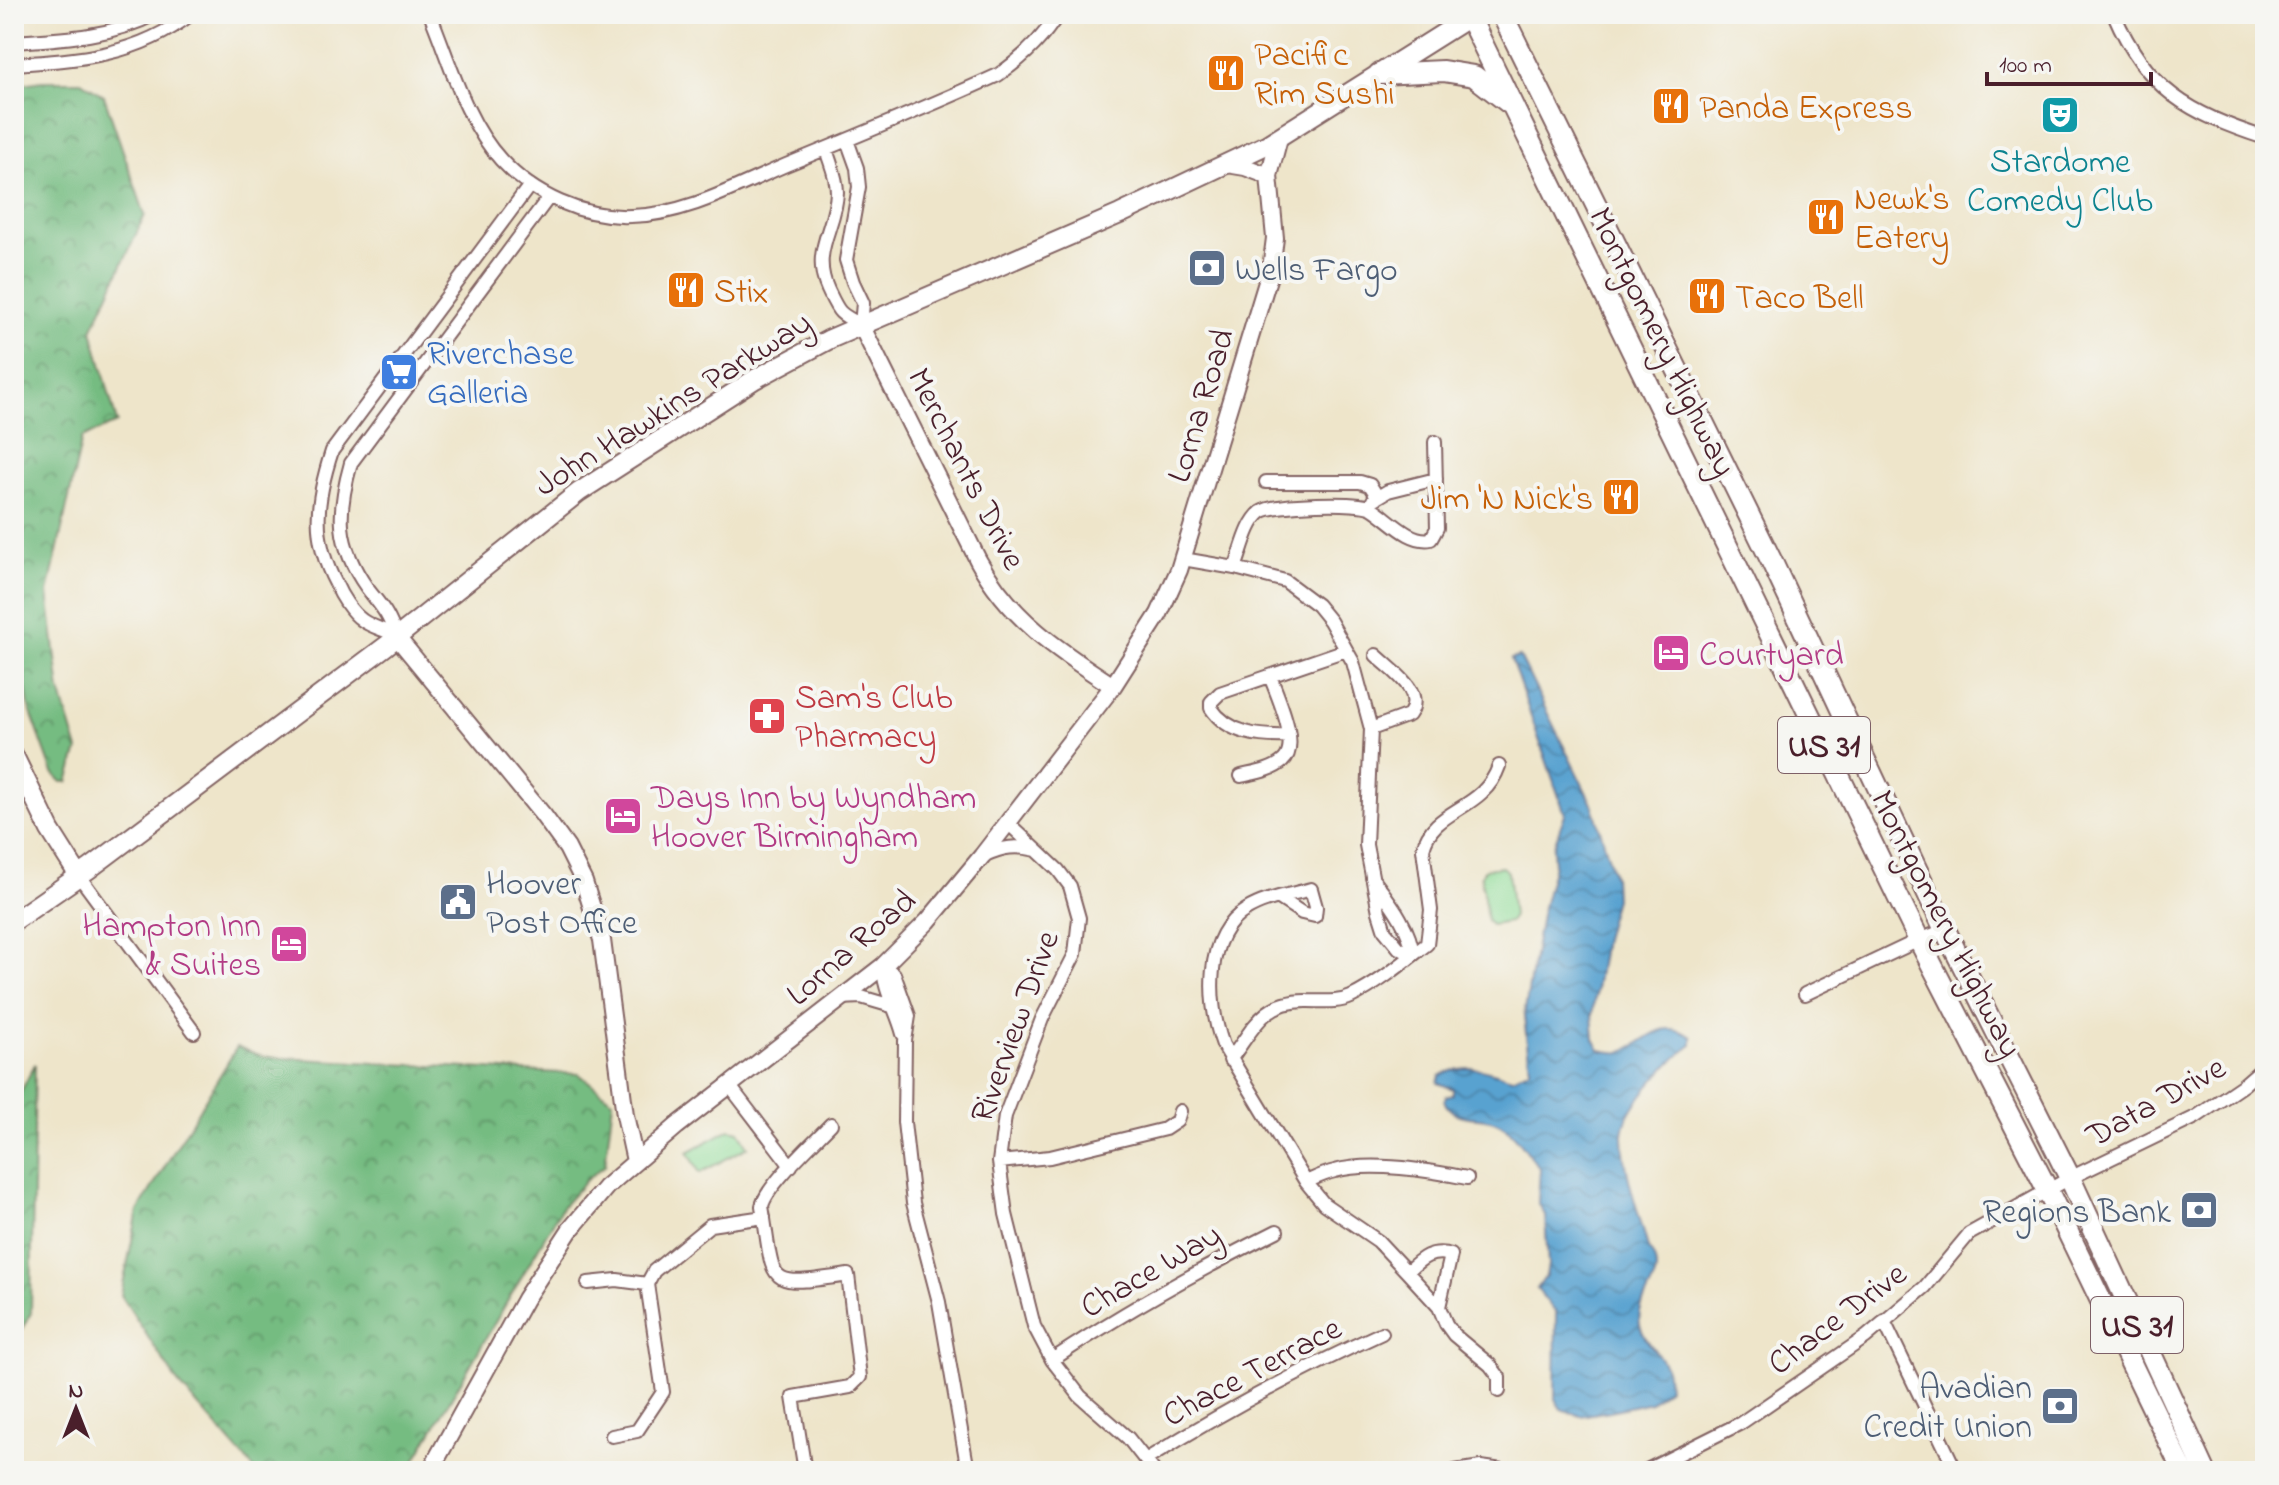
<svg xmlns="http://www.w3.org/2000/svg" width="2279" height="1485" viewBox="0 0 2279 1485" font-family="'Indie Flower',sans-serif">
<defs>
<pattern id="forest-crowns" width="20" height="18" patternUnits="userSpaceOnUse" patternTransform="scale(2)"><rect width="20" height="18" fill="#75bc81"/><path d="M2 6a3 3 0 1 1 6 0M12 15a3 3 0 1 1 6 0" fill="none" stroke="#62986a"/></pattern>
<pattern id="water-waves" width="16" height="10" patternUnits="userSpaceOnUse" patternTransform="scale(2)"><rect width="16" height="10" fill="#58a2d0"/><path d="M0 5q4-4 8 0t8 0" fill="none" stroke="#4b83a9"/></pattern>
</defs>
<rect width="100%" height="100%" fill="#f6f6f2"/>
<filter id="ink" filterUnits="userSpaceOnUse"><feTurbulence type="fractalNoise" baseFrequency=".0125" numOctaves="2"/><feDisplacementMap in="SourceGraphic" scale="16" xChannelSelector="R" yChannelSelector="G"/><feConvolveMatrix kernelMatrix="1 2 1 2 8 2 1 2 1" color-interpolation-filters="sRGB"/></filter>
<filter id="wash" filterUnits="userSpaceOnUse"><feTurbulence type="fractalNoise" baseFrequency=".006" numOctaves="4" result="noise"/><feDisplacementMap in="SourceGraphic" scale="32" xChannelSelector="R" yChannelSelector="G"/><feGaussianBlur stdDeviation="1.8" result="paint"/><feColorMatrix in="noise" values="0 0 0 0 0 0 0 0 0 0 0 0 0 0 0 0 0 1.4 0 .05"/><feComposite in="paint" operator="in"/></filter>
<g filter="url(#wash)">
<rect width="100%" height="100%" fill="#eee5ca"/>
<!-- green -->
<path fill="#92dd99" stroke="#6e7e62" stroke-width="2" d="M1503,867L1508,872L1513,916L1509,922L1491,925L1487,921L1481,875L1485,869Z
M730,1129L739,1131L748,1147L700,1173L688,1152Z"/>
<!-- forest -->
<path fill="url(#forest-crowns)" stroke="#606e56" stroke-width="2" d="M43,81H81L104,96L145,215L92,330L117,423L82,438L48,593L60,691L78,750L68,782H62L53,773L29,707L14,618V85Z
M237,1047L264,1057L579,1074L613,1101L605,1165L586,1180L562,1207L409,1471H256L177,1382L121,1295L138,1211Z
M35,1064L31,1313L14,1343V1105Z"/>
<!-- water -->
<path fill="url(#water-waves)" stroke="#51607e" stroke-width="2" d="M1520,657L1593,806L1614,876L1615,899L1604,939L1592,1015L1594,1039L1600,1050C1605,1051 1614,1053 1620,1052C1647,1045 1658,1015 1692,1037V1045C1670,1060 1621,1110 1623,1138C1624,1174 1639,1213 1648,1248C1672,1278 1634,1296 1640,1325C1643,1341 1661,1354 1666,1369C1668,1375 1667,1383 1668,1388L1651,1402L1610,1411L1580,1416L1561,1409L1555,1399L1556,1313L1537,1289L1546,1276L1548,1265L1545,1215L1538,1202L1540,1169C1528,1154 1514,1129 1496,1122C1477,1114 1455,1123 1444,1101L1446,1096L1453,1094V1089L1438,1083L1440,1076C1465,1062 1486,1069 1512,1078L1530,1069L1524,1016L1541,915L1554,865L1553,848L1565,814L1511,659Z"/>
</g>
<g filter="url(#ink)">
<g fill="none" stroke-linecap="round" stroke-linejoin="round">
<!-- minor casing -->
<g stroke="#836463" stroke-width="16">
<path id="minor" d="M430,14C450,62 465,121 501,160C533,195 583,218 631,216C685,215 737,186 786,165C857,136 928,107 998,75C1023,58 1042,40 1058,14
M2114,14C2147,91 2189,113 2265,138
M14,42C62,39 111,37 155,14
M14,64C78,60 138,56 191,14
M826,149C830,163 837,177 837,192C836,228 810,251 828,290C839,313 838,313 861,325L863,303L853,282L846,260L859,187L857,168L847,140
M1266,482H1360L1370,485L1377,496
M1373,500L1388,491L1436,479
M1183,559L1235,568L1285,581L1317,605L1330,621L1353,662L1371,729L1366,845L1379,912L1385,931L1399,948L1413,955C1410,926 1389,901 1372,878
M1235,568C1242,551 1247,523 1261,512C1273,503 1360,501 1372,508C1390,519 1409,543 1431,539L1437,528L1435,442
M396,636C386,630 371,627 362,620C351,612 341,596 336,584C311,537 316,500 332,451L530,185
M396,636C387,611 382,608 367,588C336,544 337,512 351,463L549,197
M1371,729L1409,715C1426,691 1392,671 1376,655
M1288,736C1260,737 1228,734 1211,708V702L1220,693L1346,650
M1241,776C1254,773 1272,771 1283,761C1301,746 1277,695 1270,676
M1008,823L1058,870L1070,886L1079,918L1075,954L1042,1019L1005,1116L999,1162L1006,1214L1034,1326L1052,1360L1080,1396L1128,1438L1154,1471
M985,855C1003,847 1016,845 1036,850
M79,876L194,1032
M1279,898L1302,913L1315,916L1316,907L1311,889C1290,895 1265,898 1246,910C1203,936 1208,1004 1223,1045L1306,1182L1324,1204L1378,1241L1407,1272L1439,1307L1446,1324L1454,1335L1490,1365L1499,1377V1391
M883,966L894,974L909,1016L905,1041L904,1122L913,1203L939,1302L968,1471
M883,966C883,989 897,1011 903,1034
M1805,994L1919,940L1945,930
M841,998L861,997L895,1007
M1230,1060C1254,1028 1263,1000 1308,1001C1323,1001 1338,1003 1351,997C1378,984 1404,962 1427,944L1431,910L1423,849C1433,807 1483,812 1499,766
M729,1085L791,1166
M999,1162L1050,1157L1165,1129L1177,1121L1180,1111
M1306,1182C1315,1178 1325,1173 1335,1171C1369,1161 1432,1171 1467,1178
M1407,1272C1421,1258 1432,1249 1451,1255L1439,1307
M588,1283L617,1280L647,1284L654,1271L710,1225L764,1217
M1884,1321L1956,1471
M1052,1360C1125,1311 1199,1270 1277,1231
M612,1436L637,1431L663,1392L647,1284
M1147,1459C1223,1412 1300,1370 1382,1333
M805,1471L793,1397L850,1387L860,1377L848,1275C763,1288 775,1285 762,1206C767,1185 814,1142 831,1124
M1455,1471L1481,1467L1509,1471
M1645,1471L1741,1423L1866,1337L1925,1287L1969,1234L2070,1178L2196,1117L2243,1085L2265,1066"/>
</g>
<!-- tertiary casing -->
<g stroke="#836463" stroke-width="20">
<path id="tertiary" d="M1227,164L1245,167L1269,176
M861,325L978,560C1009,618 1059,651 1113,686
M396,636L543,815L567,848L584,882L602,940L625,1115L635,1161
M430,1471L525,1299L570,1230L606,1187L677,1126L883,966L928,921L982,856L1113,686L1159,614L1179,570L1271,269L1275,238L1269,176L1279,138"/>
</g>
<!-- secondary casing -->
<g stroke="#836463" stroke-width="22">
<path id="secondary" d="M14,756L50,830L79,876
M14,921L89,869L386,646L579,492L755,379L830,339L1120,214L1266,145L1474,14"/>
</g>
<!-- primary casing -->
<g stroke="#836463" stroke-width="24">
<path id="primary" d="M1468,14L1919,940L2049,1193L2183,1471
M1502,14L1771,560L1945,930L2070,1178L2205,1471
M1379,74L1443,71L1474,76L1509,103"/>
</g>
<!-- minor -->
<use href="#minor" stroke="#fff" stroke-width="12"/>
<!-- tertiary -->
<use href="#tertiary" stroke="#fff" stroke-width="16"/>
<!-- secondary -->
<use href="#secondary" stroke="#fff" stroke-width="18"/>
<!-- primary -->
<use href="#primary" stroke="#fff" stroke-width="20"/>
</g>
</g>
<!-- icons -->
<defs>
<g id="restaurant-square" transform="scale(2)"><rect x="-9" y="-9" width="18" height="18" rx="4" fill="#e8710a" stroke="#f6f6f2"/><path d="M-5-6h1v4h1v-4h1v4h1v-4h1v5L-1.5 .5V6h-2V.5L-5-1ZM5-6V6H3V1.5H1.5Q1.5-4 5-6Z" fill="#fff"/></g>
<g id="theatre-square" transform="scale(2)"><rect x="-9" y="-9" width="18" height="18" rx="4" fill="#0f9aa8" stroke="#f6f6f2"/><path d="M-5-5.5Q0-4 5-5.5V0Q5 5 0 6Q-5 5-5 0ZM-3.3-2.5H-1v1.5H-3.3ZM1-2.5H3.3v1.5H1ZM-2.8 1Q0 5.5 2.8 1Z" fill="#fff"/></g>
<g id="bank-square" transform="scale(2)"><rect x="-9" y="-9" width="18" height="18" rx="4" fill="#5c6f8a" stroke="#f6f6f2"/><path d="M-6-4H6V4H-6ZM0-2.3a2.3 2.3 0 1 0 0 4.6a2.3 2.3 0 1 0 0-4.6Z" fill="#fff"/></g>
<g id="supermarket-square" transform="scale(2)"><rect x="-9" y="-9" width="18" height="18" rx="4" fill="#3f7fe0" stroke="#f6f6f2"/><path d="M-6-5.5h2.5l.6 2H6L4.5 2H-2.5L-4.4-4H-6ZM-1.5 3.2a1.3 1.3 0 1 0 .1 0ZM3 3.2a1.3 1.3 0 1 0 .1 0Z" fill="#fff"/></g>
<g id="hotel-square" transform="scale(2)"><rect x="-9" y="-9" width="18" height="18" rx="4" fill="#d1479c" stroke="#f6f6f2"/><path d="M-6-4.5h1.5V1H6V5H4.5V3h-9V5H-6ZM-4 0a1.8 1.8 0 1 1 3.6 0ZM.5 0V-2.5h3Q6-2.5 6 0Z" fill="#fff"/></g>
<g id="pharmacy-square" transform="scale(2)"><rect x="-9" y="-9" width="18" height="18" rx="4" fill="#e0444e" stroke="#f6f6f2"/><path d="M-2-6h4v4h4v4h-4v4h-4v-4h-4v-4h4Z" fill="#fff"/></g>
<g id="civic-square" transform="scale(2)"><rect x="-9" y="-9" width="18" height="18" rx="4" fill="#5c6f8a" stroke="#f6f6f2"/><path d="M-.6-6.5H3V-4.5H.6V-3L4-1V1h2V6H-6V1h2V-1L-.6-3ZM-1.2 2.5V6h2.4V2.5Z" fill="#fff"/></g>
</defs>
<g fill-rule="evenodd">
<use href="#restaurant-square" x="1226" y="73"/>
<use href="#restaurant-square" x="1671" y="106"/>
<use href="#theatre-square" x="2060" y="115"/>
<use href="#restaurant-square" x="1826" y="217"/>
<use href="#bank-square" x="1207" y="268"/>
<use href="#restaurant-square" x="686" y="290"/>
<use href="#restaurant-square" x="1707" y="296"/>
<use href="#supermarket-square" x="399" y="372"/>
<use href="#restaurant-square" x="1621" y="497"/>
<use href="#hotel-square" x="1671" y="653"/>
<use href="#pharmacy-square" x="767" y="716"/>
<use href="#hotel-square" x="623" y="816"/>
<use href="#civic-square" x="458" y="902"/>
<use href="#hotel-square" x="289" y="944"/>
<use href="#bank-square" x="2199" y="1210"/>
<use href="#bank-square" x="2060" y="1406"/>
</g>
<g text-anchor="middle" stroke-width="8" stroke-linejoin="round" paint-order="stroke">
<!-- shield labels -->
<g fill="#f6f6f2" stroke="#7e6067" stroke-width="2">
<rect x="1778" y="717" width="92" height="56" rx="6"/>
<rect x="2091" y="1297" width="92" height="56" rx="6"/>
</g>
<g font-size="32" font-weight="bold" fill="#4a1f2b">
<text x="1824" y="756">US 31</text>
<text x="2137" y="1336">US 31</text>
</g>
<!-- food labels -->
<g font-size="34" fill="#c56008" stroke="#f6f6f2" text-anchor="start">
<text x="1254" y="65">Pacific<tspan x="1254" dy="39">Rim Sushi</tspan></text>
<text x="1699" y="118">Panda Express</text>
<text x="1854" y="209">Newk's<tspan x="1854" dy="39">Eatery</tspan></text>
<text x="714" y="302">Stix</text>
<text x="1735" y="308">Taco Bell</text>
<text x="1593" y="509" text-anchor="end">Jim 'N Nick's</text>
</g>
<!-- culture labels -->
<g font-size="34" fill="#0d838f" stroke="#f6f6f2">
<text x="2060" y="172">Stardome<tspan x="2060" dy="39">Comedy Club</tspan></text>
</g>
<!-- service labels -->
<g font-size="34" fill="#4e5e75" stroke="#f6f6f2" text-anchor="start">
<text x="1235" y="280">Wells Fargo</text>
<text x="486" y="894">Hoover<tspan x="486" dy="39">Post Office</tspan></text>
<text x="2171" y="1222" text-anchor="end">Regions Bank</text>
<text x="2032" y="1398" text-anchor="end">Avadian<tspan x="2032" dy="39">Credit Union</tspan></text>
</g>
<!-- street labels -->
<g font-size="34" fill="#4a1f2b" stroke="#f6f6f2">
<text transform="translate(1664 341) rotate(64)" y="12">Montgomery Highway</text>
<text transform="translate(672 402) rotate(-32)" y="12">John Hawkins Parkway</text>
<text transform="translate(1199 405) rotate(-73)" y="12">Lorna Road</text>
<text transform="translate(968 468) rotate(63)" y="12">Merchants Drive</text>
<text transform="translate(1948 923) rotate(63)" y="12">Montgomery Highway</text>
<text transform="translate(850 946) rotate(-41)" y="12">Lorna Road</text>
<text transform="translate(1013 1026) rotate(-70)" y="12">Riverview Drive</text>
<text transform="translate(2155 1100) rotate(-29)" y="12">Data Drive</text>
<text transform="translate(1150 1269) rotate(-30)" y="12">Chace Way</text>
<text transform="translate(1836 1317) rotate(-37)" y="12">Chace Drive</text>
<text transform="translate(1251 1370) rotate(-28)" y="12">Chace Terrace</text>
</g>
<!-- shop labels -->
<g font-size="34" fill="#366cbe" stroke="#f6f6f2" text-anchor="start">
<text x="427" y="364">Riverchase<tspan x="427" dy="39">Galleria</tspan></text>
</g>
<!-- hotel labels -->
<g font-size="34" fill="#b23c85" stroke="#f6f6f2" text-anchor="start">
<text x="1699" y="665">Courtyard</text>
<text x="651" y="808">Days Inn by Wyndham<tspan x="651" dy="39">Hoover Birmingham</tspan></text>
<text x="261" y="936" text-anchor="end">Hampton Inn<tspan x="261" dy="39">&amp; Suites</tspan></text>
</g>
<!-- health labels -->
<g font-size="34" fill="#be3a42" stroke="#f6f6f2" text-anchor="start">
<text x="795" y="708">Sam's Club<tspan x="795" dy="39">Pharmacy</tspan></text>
</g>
</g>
<!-- margin -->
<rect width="2279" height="1485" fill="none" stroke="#f6f6f2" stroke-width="48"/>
<!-- north arrow -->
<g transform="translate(76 1409)" stroke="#f6f6f2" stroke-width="6" paint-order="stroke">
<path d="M0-6L14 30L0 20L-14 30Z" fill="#4a1f2b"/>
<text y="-12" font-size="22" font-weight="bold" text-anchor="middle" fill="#4a1f2b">N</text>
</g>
<!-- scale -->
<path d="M1987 72v12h164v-12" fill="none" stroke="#4a1f2b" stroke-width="4"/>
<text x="1999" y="72" font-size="24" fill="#4a1f2b" stroke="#f6f6f2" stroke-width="6" paint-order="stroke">100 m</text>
</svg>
